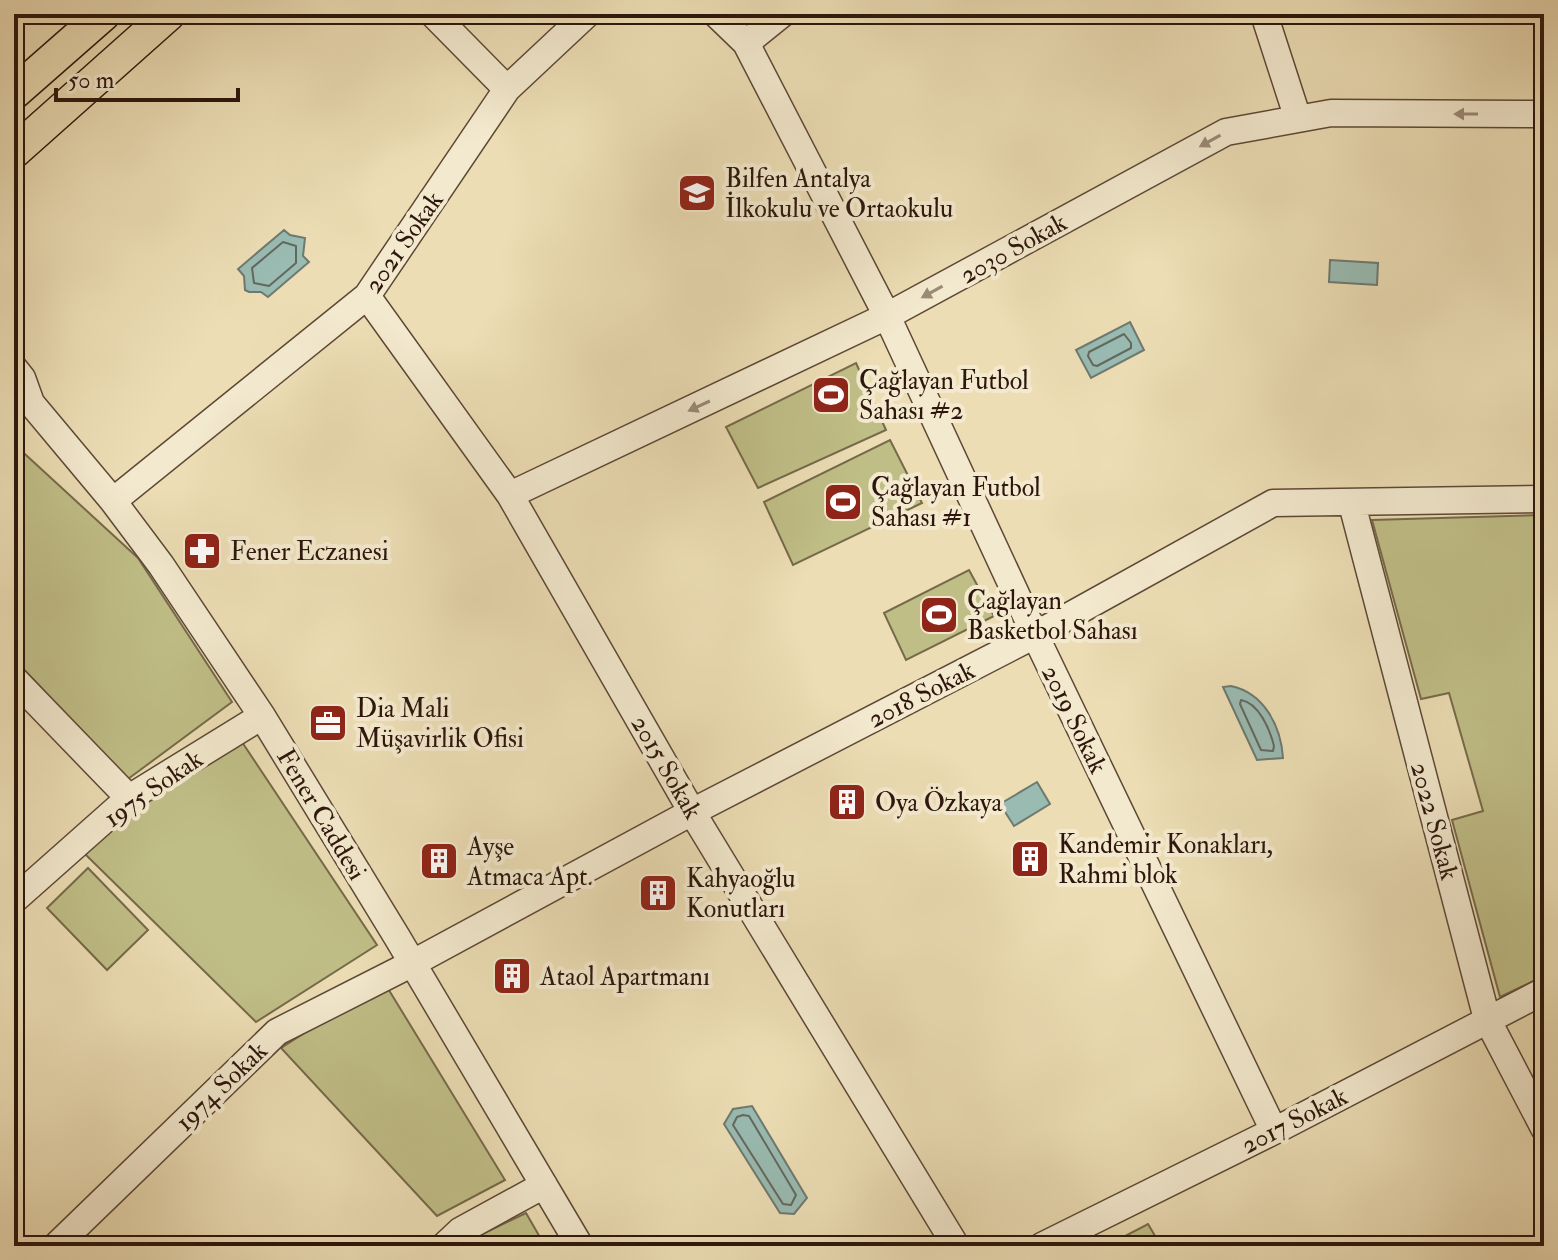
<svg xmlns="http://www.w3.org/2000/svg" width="1558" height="1260" viewBox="0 0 1558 1260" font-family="'IM FELL Double Pica',serif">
<rect width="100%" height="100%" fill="#ecddb4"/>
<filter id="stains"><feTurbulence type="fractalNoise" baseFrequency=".0025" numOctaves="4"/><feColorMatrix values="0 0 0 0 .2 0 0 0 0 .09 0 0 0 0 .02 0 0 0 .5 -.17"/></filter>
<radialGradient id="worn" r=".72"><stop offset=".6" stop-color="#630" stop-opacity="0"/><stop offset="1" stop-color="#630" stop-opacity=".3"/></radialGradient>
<!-- green -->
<path fill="#c0be87" stroke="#766a4a" stroke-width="2" d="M856,363L886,430L758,488L726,427Z
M890,440L922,503L793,565L764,502Z
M14,444L138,558L232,702L128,779L14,659Z
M1544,515V976L1500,997L1452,820L1483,811L1449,693L1421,699L1372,520Z
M969,570L994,616L906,660L884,613Z
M242,742L377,945L256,1022L85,854L137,808Z
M88,868L148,930L107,970L47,908Z
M384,982L505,1180L437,1216L281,1048Z
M526,1213L545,1246H462L468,1241Z
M1148,1224L1161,1246H1106Z"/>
<!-- water -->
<path fill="#99bbb2" stroke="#6e7970" stroke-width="2" d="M284,230L290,235L305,238L303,256L309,262L268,297L261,292H249L245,290L244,276L238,269Z
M1330,260L1378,263L1377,285L1329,282Z
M1130,322L1144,350L1091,378L1076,350Z
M1231,686C1264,693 1281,726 1283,758L1257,760L1223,687Z
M1037,782L1050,804L1014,826L1000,804Z
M752,1106L807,1198L794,1214L780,1213L724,1124L733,1109Z"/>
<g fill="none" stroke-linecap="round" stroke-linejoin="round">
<!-- shore -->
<path stroke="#63685f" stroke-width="2" d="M283,242L296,246V263L269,286L254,283L252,268Z
M1124,334L1131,343V348L1097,366L1093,365L1088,356L1089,352Z
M1241,700C1259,703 1270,730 1274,746L1273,751L1261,750L1240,704Z
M743,1115L749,1116L796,1195L791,1205L783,1204L733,1125L737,1117Z"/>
<!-- minor casing -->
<g stroke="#5d4836" stroke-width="29">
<path id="minor" d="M433,14L507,89
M716,14L746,43L887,316L1035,635L1274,1131
M1264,14L1298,119
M746,43L782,14
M367,296L510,495L692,812L956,1246
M14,368L22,378L31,403L14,396
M31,403L113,501L161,565L262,716L397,937L580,1246
M510,495L887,316L1226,132L1331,113L1544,114
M113,501L367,296L507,89L587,14
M1352,504L1487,1019L1544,1128
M14,679L129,798
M14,900L129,798L262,716
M56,1246L277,1032L413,963L692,812L1035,635L1273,503L1544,499
M444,1246L460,1231L544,1185
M1042,1246L1274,1131L1544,991"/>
</g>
<!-- major casing -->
<g stroke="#2d160c" stroke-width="35">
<path id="major" d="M14,93L104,14
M14,152L169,14"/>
</g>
<!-- minor -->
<use href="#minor" stroke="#f3e9ce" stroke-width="26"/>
<!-- major -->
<use href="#major" stroke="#ecddb4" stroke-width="32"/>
</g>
<!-- one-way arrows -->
<defs><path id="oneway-solid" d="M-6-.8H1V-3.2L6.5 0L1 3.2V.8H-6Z" transform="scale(2)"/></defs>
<g fill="#9a8a77">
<use href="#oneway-solid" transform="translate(1466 114) rotate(-180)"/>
<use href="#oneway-solid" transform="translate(1210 141) rotate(151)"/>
<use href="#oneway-solid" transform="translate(932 292) rotate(151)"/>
<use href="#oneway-solid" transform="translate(699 406) rotate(155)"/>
</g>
<!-- icons -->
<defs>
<g id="school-square" transform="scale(2)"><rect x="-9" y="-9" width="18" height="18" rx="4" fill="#8f2418" stroke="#f3e9ce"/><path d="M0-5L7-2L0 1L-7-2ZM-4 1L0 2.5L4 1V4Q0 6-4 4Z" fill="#fff"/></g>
<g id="stadium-square" transform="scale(2)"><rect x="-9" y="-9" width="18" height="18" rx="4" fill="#8f2418" stroke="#f3e9ce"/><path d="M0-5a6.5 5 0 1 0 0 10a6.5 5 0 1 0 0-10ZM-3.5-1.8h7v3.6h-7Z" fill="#fff"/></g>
<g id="pharmacy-square" transform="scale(2)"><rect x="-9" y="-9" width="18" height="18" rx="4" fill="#8f2418" stroke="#f3e9ce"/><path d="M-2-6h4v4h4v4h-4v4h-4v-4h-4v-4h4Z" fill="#fff"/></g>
<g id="office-square" transform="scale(2)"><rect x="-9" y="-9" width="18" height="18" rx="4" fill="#8f2418" stroke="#f3e9ce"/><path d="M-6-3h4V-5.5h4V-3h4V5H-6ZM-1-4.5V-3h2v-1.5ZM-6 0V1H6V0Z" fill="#fff"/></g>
<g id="building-square" transform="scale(2)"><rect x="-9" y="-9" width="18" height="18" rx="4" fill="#8f2418" stroke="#f3e9ce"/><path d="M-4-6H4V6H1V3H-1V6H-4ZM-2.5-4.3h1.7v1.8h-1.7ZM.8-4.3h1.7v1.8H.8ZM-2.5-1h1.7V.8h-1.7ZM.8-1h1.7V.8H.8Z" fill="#fff"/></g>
</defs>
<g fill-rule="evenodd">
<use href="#school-square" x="697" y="193"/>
<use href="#stadium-square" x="831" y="395"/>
<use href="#stadium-square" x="843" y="502"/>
<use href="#pharmacy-square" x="202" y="551"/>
<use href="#stadium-square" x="939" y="615"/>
<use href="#office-square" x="328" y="723"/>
<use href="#building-square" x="847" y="802"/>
<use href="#building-square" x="1030" y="859"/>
<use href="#building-square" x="439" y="861"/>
<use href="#building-square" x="658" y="893"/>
<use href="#building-square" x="512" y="976"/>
</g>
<g text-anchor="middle" stroke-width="8" stroke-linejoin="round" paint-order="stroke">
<!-- poi labels -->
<g font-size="26" fill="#2d160c" stroke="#f3e9ce" text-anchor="start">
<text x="725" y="187">Bilfen Antalya<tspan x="725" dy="30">İlkokulu ve Ortaokulu</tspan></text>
<text x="859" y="389">Çağlayan Futbol<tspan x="859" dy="30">Sahası #2</tspan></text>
<text x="871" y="496">Çağlayan Futbol<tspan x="871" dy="30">Sahası #1</tspan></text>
<text x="230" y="560">Fener Eczanesi</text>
<text x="967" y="609">Çağlayan<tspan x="967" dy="30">Basketbol Sahası</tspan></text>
<text x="356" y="717">Dia Mali<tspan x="356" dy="30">Müşavirlik Ofisi</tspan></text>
<text x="875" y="811">Oya Özkaya</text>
<text x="1058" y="853">Kandemir Konakları,<tspan x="1058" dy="30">Rahmi blok</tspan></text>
<text x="467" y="855">Ayşe<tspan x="467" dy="30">Atmaca Apt.</tspan></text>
<text x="686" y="887">Kahyaoğlu<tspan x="686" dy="30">Konutları</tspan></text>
<text x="540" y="985">Ataol Apartmanı</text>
</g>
<!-- street labels -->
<g font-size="26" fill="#2d160c" stroke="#f3e9ce">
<text transform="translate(403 242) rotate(-55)" y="9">2021 Sokak</text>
<text transform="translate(1013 248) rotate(-29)" y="9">2030 Sokak</text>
<text transform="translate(921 694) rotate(-27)" y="9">2018 Sokak</text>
<text transform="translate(1075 719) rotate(64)" y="9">2019 Sokak</text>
<text transform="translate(667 767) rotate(60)" y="9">2015 Sokak</text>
<text transform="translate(153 788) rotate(-35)" y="9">1975 Sokak</text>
<text transform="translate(322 814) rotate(59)" y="9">Fener Caddesi</text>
<text transform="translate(1435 821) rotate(75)" y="9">2022 Sokak</text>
<text transform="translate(221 1086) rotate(-44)" y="9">1974 Sokak</text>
<text transform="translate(1294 1120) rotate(-27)" y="9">2017 Sokak</text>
</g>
</g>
<!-- margin -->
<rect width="1558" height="1260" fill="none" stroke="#ecddb4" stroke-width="48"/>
<rect x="16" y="16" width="1526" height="1228" fill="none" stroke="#2d160c" stroke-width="4"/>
<rect x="24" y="24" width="1510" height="1212" fill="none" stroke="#2d160c" stroke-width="2"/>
<!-- scale -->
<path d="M56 88v12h182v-12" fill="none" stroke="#2d160c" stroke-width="4"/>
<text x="68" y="88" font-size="24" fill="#2d160c" stroke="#f3e9ce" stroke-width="6" paint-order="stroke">50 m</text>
<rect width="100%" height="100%" filter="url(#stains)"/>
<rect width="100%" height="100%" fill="url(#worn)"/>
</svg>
